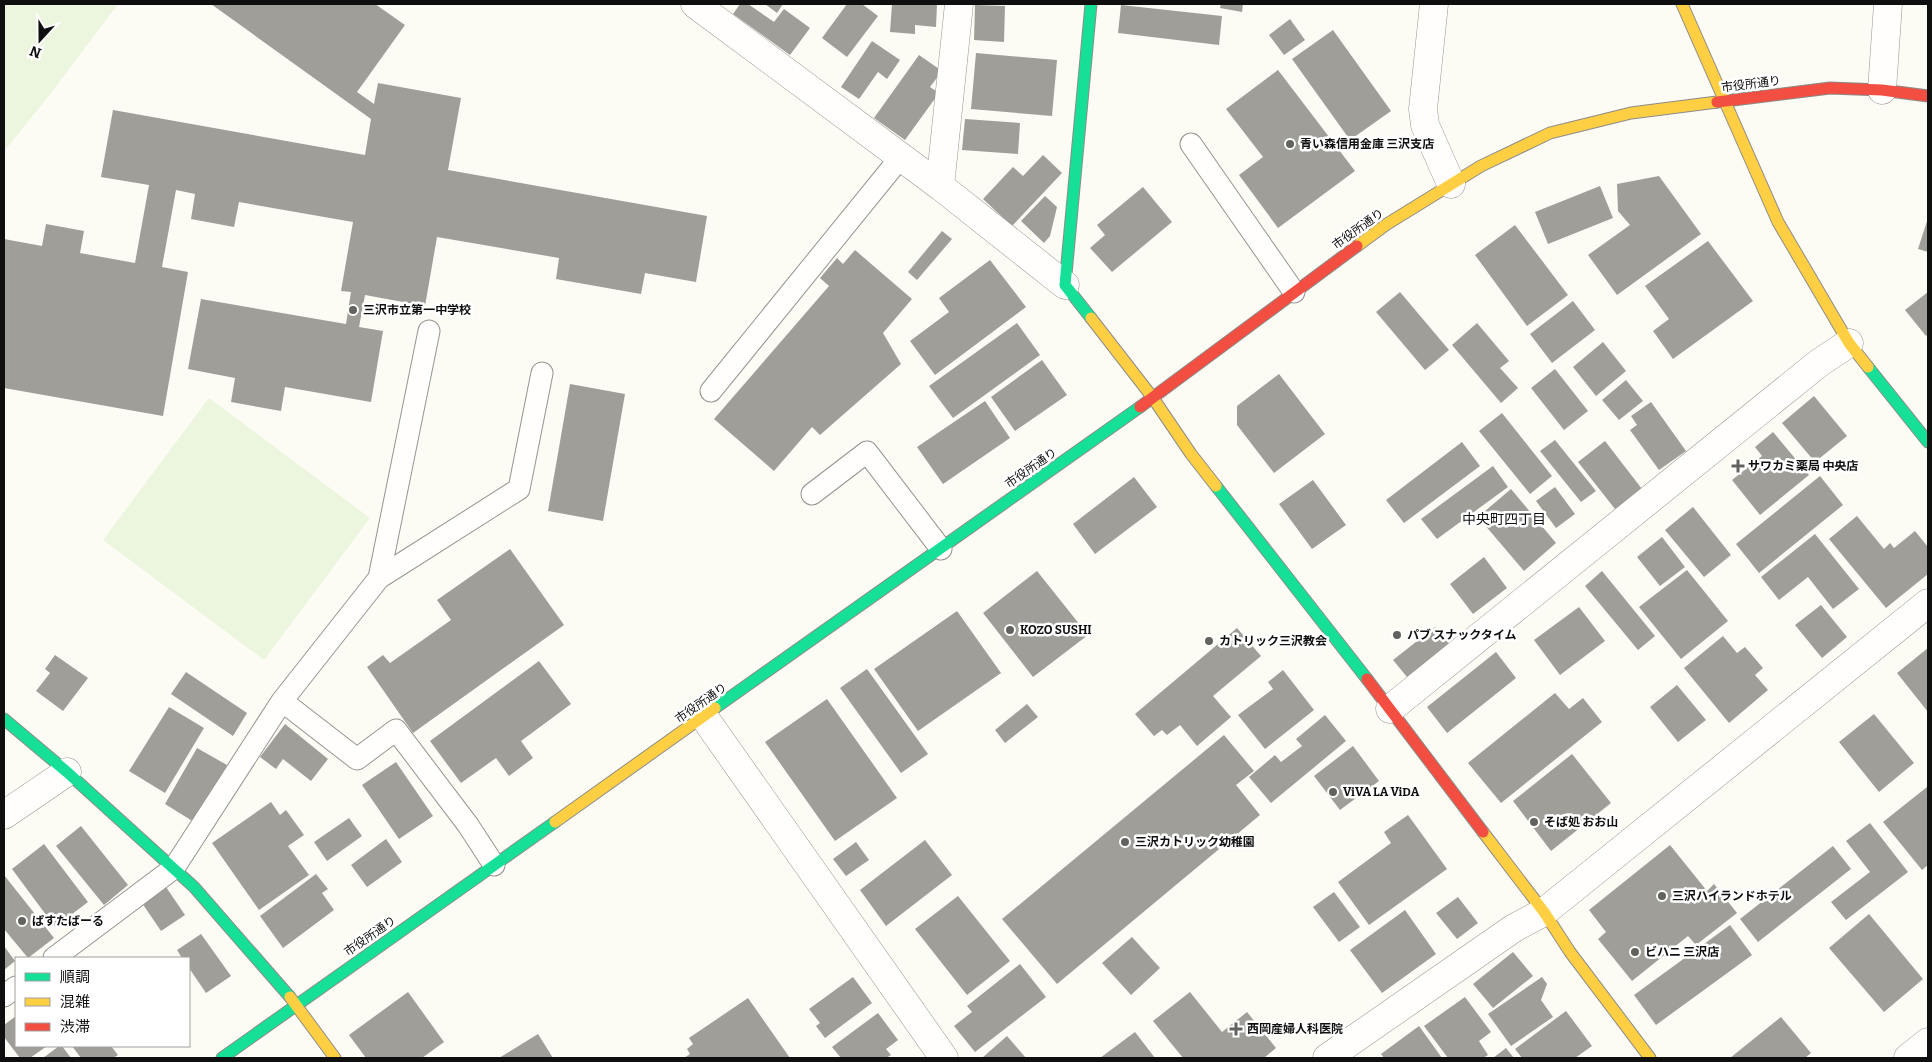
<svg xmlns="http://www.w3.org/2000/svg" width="1932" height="1062" viewBox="0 0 1932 1062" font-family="Bitter,'Noto Sans JP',serif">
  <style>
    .pitch { fill: #ecf6de }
    .building { fill: #a09e99 }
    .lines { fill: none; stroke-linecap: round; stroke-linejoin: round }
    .lane-casing { stroke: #969592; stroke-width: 23 }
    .street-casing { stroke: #969592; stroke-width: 29 }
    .fast-casing { stroke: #8c8c89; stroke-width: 13 }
    .slow-casing { stroke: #8c8c89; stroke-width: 13 }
    .jam-casing { stroke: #8c8c89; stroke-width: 13 }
    .lane { stroke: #fffefd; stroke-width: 21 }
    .street { stroke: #fffefd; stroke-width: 28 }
    .fast { stroke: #16e098; stroke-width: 11 }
    .slow { stroke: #ffcf43; stroke-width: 11 }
    .jam { stroke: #f24e42; stroke-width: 11 }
    .poi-dot { fill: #62625f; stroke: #fff; stroke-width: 2 }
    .labels { text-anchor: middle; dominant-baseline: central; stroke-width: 5; stroke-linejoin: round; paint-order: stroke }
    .street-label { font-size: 12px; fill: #0f0f0f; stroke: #fff }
    .poi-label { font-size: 12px; font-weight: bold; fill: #0f0f0f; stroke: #fff; text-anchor: start }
    .neighbourhood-label { font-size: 14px; fill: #0f0f0f; stroke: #fff }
  </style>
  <rect width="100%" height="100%" fill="#fcfbf4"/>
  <path class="pitch" d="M4 4H118L48 97 4 151Z
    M209 398 370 518 264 660 103 540Z"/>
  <path class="building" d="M211 4H375L405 25 357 92 374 104 378 83 461 98 448 170 707 216 696 282 645 273 641 294 556 279 559 258 437 237 425 306 365 295 359 327 383 331 371 402 285 387 281 411 231 402 235 378 188 369 201 299 346 324 351 292 341 291 353 222 239 202 234 227 191 219 195 194 176 190 162 267 188 272 163 416 4 388V239L42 246 46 224 84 231 80 253 135 263 149 185 101 177 113 110 365 155 371 119Z
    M740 4H748L774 22 784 9 810 28 790 55 733 14Z
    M765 4H783L777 13Z
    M847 4H862L878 16 847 57 822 38Z
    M892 4H937L936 27 915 25V34L890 32Z
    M1221 4H1243L1242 12 1220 8Z
    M975 5 1005 6 1004 42 974 40Z
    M1121 5 1222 16 1219 45 1118 33Z
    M1290 19 1305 40 1284 55 1269 35Z
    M1333 30 1391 111 1350 140 1292 59Z
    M872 41 900 60 887 79 878 72 859 99 841 87Z
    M976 53 1057 60 1052 116 971 109Z
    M919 55 942 71 930 87 939 93 905 140 874 118Z
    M1278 70 1355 171 1278 228 1239 175 1263 157 1226 109Z
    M965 119 1020 123 1018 154 962 150Z
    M1043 155 1062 173 1012 226 983 199 1013 167 1023 176Z
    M1659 176 1701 234 1617 295 1588 255 1630 225 1618 211 1617 184Z
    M1600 186 1613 218 1548 244 1535 212Z
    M1143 187 1172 222 1112 272 1090 248 1105 235 1097 225Z
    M1045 196 1057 207 1050 236 1044 243 1021 221Z
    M1928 218V252L1918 249Z
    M1515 225 1568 295 1527 326 1475 255Z
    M942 231 952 239 917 280 908 272Z
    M1708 241 1753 301 1673 359 1653 331 1669 319 1645 286Z
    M855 250 912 299 883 333 901 364 820 435 812 427 774 471 714 419 829 286 820 278 837 258 843 264Z
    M990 260 1026 307 935 375 910 341 949 312 939 298Z
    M1400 292 1449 350 1425 370 1376 312Z
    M1928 292V334L1926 336 1905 310Z
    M1573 301 1595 330 1552 363 1530 334Z
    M1017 323 1040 355 953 418 929 386Z
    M1477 323 1509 361 1500 368 1518 388 1501 403 1452 345Z
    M1603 342 1626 371 1596 396 1573 367Z
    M1042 360 1067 395 1015 431 991 397Z
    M1555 369 1588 411 1564 430 1531 388Z
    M1279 374 1325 434 1274 473 1237 425V406Z
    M1626 380 1643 401 1619 420 1602 400Z
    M570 384 625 394 603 521 548 511Z
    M1814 396 1847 436 1815 462 1782 423Z
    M985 401 1010 438 943 484 917 447Z
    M1651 402 1686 451 1659 470 1630 430 1637 425 1631 416Z
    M1502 413 1552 476 1530 494 1479 431Z
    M1773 432 1809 475 1760 515 1732 480 1762 456 1755 447Z
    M1555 440 1596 491 1581 502 1540 451Z
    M1605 441 1642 489 1615 509 1578 462Z
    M1462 442 1480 466 1404 523 1386 500Z
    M1493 466 1508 487 1437 539 1421 519Z
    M1820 476 1843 505 1759 573 1736 544Z
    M1134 477 1157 507 1095 554 1073 524Z
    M1313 480 1346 525 1312 549 1279 504Z
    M1555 487 1575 514 1556 528 1536 501Z
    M1511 489 1556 543 1524 571 1478 517Z
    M1693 507 1731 555 1704 577 1665 530Z
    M1857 516 1884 549 1890 543 1894 548 1915 531 1928 547V574L1886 608 1829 539Z
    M1815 534 1859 589 1833 609 1808 577 1779 600 1761 577Z
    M1662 537 1685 567 1660 586 1637 557Z
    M510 549 564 625 413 733 367 667 383 655 390 663 451 620 437 600Z
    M1484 557 1507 588 1473 614 1450 584Z
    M1687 570 1728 621 1681 659 1639 607Z
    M1037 571 1088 635 1033 677 983 613Z
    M1602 571 1655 636 1638 650 1585 586Z
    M1821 605 1847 637 1822 658 1795 625Z
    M1579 607 1605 641 1560 675 1534 640Z
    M957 611 1001 673 918 731 874 669Z
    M1435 627 1449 644 1407 677 1393 660Z
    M1237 628 1261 656 1213 696 1231 717 1197 746 1180 725 1167 735 1162 730 1154 736 1135 714Z
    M1723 636 1737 653 1745 647 1763 668 1755 675 1768 690 1729 723 1684 668Z
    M1928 648V712L1897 673Z
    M1496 652 1516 678 1447 733 1427 707Z
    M55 655 88 678 63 711 36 691 50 673 45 669Z
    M539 661 571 704 521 741 533 758 509 776 496 758 461 783 430 741Z
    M867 669 928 754 901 773 840 688Z
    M1283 670 1314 710 1265 749 1238 715 1273 689 1268 682Z
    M186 672 247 713 233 736 171 694Z
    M1677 685 1706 720 1678 742 1650 707Z
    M1555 693 1569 709 1583 698 1602 722 1501 803 1468 763Z
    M827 699 897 798 835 841 765 742Z
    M1027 704 1038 717 1005 743 995 730Z
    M169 707 204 728 165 793 129 771Z
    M1874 714 1914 763 1879 792 1839 742Z
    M1325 715 1346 741 1271 803 1249 777 1275 755 1281 762 1302 746 1296 739Z
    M285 724 328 759 311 781 283 759 276 769 260 757Z
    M1224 735 1254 771 1236 785 1260 815 1057 984 1002 919Z
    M1353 746 1379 781 1340 810 1314 776Z
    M197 748 227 765 194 822 165 804Z
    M1572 754 1611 803 1551 851 1513 801Z
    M396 762 433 816 399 839 362 785Z
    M1927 787 1928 865 1922 870 1883 822Z
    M271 802 280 815 286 810 304 835 288 846 309 875 259 910 212 843Z
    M1408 815 1447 869 1369 925 1338 882 1391 843 1384 832Z
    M349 818 362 836 327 861 314 842Z
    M1870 823 1908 872 1846 920 1831 902 1870 872 1846 841Z
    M81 826 128 885 104 905 56 846Z
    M386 839 402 862 367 887 351 865Z
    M925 840 952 875 886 926 860 890Z
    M856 842 869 860 846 876 833 859Z
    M44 844 88 902 55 927 12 869Z
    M1670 845 1707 891 1714 884 1737 913 1696 945 1688 936 1632 981 1598 939 1606 932 1589 910Z
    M1833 846 1851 869 1758 942 1740 919Z
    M316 874 328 889 322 893 334 910 283 948 260 916Z
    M4 875 54 938 28 958 4 929Z
    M166 887 185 915 161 931 142 903Z
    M1334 892 1360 927 1339 942 1313 907Z
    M958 896 1010 961 967 995 915 929Z
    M1458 897 1478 923 1457 939 1436 913Z
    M1405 910 1436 954 1382 993 1350 950Z
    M1869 914 1923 979 1884 1012 1829 948Z
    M1730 925 1752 955 1656 1025 1634 995Z
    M201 934 231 976 206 993 189 968V958H182L177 950Z
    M1132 937 1160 968 1131 995 1102 963Z
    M4 946 15 961 4 970Z
    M1513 952 1533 976 1493 1008 1473 984Z
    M1020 964 1046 997 975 1052 954 1026 972 1012 967 1006Z
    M853 977 872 1003 825 1038 816 1026 820 1023 809 1009Z
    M1542 977 1547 984 1541 1000 1553 1017 1511 1046 1488 1014Z
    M408 992 444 1042 422 1058H366L349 1035Z
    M1190 992 1222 1032 1247 1012 1276 1048 1264 1058H1183L1153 1021Z
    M1465 997 1491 1032 1479 1041 1488 1055 1483 1058H1448L1424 1026Z
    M748 998 790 1058H684L690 1054 687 1049 693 1044 689 1038Z
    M1566 1011 1592 1046 1575 1058H1522L1515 1049Z
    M878 1013 898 1040 886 1049 891 1055 886 1058H841L832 1047Z
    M16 1016V1046H47L30 1058H20L4 1037V1025Z
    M1781 1017 1811 1053 1805 1058H1730Z
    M1419 1026 1442 1058H1384L1381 1054Z
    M1135 1032 1155 1058H1100Z
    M538 1034 553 1058H499Z
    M1007 1036 1026 1058H982Z
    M59 1046H62L71 1058H43Z
    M72 1046H111L118 1055 113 1058H81Z
    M1506 1048 1514 1058H1493Z"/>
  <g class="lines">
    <g class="lane-casing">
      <path id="lane" d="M1191 144 1294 292
        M711 391 900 158
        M812 494 867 452 941 549
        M379 578 519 489 542 373
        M282 701 357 759 396 730 468 825 494 865
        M54 958 174 868 282 701 379 578 429 331
        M4 996 16 987"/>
    </g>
    <g class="street-casing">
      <path id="street" d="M695 4 940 186 1065 285
        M1434 4 1423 109 1425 125 1451 184
        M1882 90 1888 4
        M940 186 959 4
        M1390 709 1819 363 1849 343
        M704 717 944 1058
        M4 815 67 772
        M1327 1058 1514 928 1544 912 1928 603
        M1908 1058 1928 1042"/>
    </g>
    <g class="fast-casing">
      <path id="fast" d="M1091 318 1065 285 1091 4
        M1868 367 1928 442
        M1216 486 1367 679
        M715 708 1140 407
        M4 719 67 772 194 887 290 997
        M222 1058 555 822"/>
    </g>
    <g class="slow-casing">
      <path id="slow" d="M1682 4 1778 222 1849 343 1868 367
        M1357 246 1387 224 1481 166 1550 133 1631 113 1717 102
        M1091 318 1153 398 1191 454 1216 486
        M555 822 715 708
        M1483 832 1544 912 1570 952 1650 1058
        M290 997 335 1058"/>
    </g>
    <g class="jam-casing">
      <path id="jam" d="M1717 102 1830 88 1882 90 1928 96
        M1140 407 1357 246
        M1367 679 1483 832"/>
    </g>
    <use href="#lane" class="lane"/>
    <use href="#street" class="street"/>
    <use href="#fast" class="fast"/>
    <use href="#slow" class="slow"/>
    <use href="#jam" class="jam"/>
  </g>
  <g class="poi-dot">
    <circle cx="1290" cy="144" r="5"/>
    <circle cx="353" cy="310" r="5"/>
    <path d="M1735.5 458.5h5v5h5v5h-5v5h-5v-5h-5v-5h5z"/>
    <circle cx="1010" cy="630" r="5"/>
    <circle cx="1397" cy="635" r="5"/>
    <circle cx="1209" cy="641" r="5"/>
    <circle cx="1333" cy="792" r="5"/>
    <circle cx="1534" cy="822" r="5"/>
    <circle cx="1125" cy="842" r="5"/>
    <circle cx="1662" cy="896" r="5"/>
    <circle cx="22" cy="921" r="5"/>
    <circle cx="1635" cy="952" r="5"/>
    <path d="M1233.5 1021.5h5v5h5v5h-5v5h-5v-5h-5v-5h5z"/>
  </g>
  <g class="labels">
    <g class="street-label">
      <text transform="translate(1751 84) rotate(-7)">市役所通り</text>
      <text transform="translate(1358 229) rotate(-36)">市役所通り</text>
      <text transform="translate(1031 468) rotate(-35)">市役所通り</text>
      <text transform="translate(701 703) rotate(-35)">市役所通り</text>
      <text transform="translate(370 936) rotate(-35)">市役所通り</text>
    </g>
    <g class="poi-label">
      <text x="1300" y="144">青い森信用金庫 三沢支店</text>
      <text x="363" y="310">三沢市立第一中学校</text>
      <text x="1748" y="466">サワカミ薬局 中央店</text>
      <text x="1020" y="630">KOZO SUSHI</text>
      <text x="1407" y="635">パブ スナックタイム</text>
      <text x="1219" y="641">カトリック三沢教会</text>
      <text x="1343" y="792">ViVA LA ViDA</text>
      <text x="1544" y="822">そば処 おお山</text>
      <text x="1135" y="842">三沢カトリック幼稚園</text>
      <text x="1672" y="896">三沢ハイランドホテル</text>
      <text x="32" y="921">ぱすたばーる</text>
      <text x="1645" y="952">ビハニ 三沢店</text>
      <text x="1247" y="1029">西岡産婦人科医院</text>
    </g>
    <g class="neighbourhood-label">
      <text x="1504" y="519">中央町四丁目</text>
    </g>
  </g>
  <rect width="1932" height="1062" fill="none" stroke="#0f0f0f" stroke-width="10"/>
  <rect x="15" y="957" width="175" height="90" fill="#ffffff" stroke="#9f9f9f"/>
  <rect x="25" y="973" width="25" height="8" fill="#16e098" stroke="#9f9f9f"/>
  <text x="60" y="982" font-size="15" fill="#0f0f0f">順調</text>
  <rect x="25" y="998" width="25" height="8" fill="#ffcf43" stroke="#9f9f9f"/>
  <text x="60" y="1007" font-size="15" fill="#0f0f0f">混雑</text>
  <rect x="25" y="1023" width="25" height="8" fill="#f24e42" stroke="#9f9f9f"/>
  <text x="60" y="1032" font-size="15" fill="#0f0f0f">渋滞</text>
  <g transform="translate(40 40) rotate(201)" stroke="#ffffff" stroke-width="4" paint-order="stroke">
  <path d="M0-4L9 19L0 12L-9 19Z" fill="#0f0f0f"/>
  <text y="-8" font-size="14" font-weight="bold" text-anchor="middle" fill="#0f0f0f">N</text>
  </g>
</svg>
